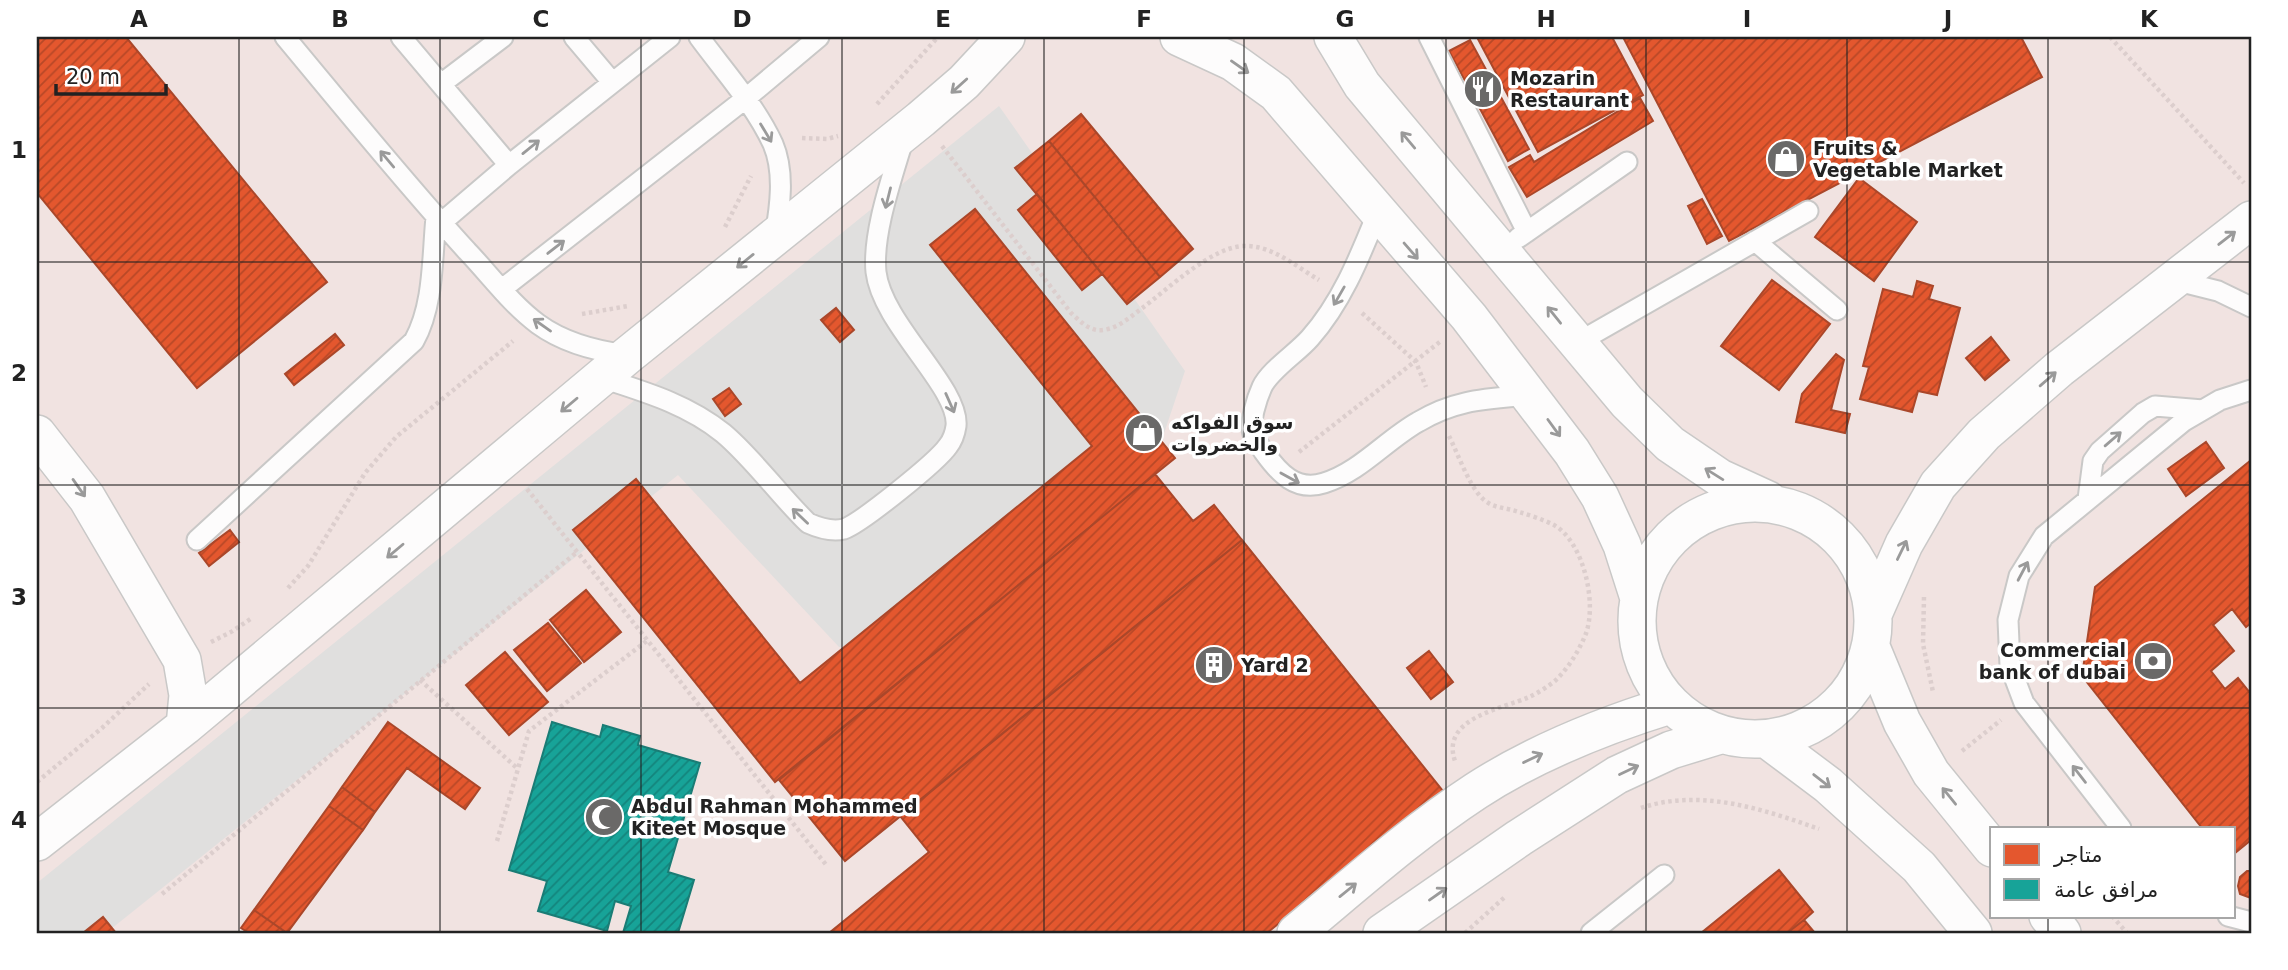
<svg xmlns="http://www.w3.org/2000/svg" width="2288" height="970" viewBox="0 0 2288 970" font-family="'DejaVu Sans','Noto Sans Arabic',sans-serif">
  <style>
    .commercial { fill: #f1e3e1; fill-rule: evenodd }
    .parking { fill: #e0dfde }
    .shops { fill: url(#shops-hatch); stroke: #aa472a; stroke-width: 2 }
    .public { fill: url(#public-hatch); stroke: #1a7c75; stroke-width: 2 }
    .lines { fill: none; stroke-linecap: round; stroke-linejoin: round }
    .lane-casing { stroke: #c9c8c7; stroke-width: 23 }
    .street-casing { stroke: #c9c8c7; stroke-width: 40 }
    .path { stroke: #dccecd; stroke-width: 4.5; stroke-dasharray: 3.5 3.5; stroke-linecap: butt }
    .lane { stroke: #fdfcfc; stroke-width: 19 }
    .street { stroke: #fdfcfc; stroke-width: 37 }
    .oneway { stroke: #9a9a9a }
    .grid { fill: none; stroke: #222; stroke-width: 2; stroke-opacity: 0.55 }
    .labels { text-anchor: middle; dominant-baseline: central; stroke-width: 7; stroke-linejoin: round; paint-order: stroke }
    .poi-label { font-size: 19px; font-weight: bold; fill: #222; stroke: #fff; text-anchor: start }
    .neatline { fill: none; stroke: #222; stroke-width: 2.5 }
    .grid-label { font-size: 23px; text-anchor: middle; font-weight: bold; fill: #222 }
  </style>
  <defs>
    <pattern id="shops-hatch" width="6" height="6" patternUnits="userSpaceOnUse" patternTransform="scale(1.75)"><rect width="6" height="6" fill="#e4572e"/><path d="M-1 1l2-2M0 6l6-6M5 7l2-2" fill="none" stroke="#b84827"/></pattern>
    <pattern id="public-hatch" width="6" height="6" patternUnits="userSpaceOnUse" patternTransform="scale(1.75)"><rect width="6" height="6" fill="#17a398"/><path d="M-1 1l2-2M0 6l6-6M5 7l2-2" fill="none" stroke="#14847c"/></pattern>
  </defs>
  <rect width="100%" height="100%" fill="#f0eeeb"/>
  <path class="commercial" d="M37 37H2251V933H37ZM1992 828H2234V916H1992Z"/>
  <path class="parking" d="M999 106 1185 371 1151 472 964 632 839 647 678 475 106 933H37V883Z"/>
  <path class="shops" d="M37 37H126L327 282 197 388 37 193Z
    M1481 37H1612L1643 95 1538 152 1478 39Z
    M1623 37H2021L2042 77 1729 241Z
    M1470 40 1529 149 1508 161 1449 51Z
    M1640 98 1653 121 1527 197 1509 167 1530 155 1534 162Z
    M1081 114 1193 249 1160 277 1049 141Z
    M1049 141 1160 277 1127 304 1015 168Z
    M1859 178 1917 222 1874 281 1815 237Z
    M1037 194 1102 274 1082 290 1018 210Z
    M1702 199 1722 236 1707 244 1688 206Z
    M975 209 1175 458 775 782 573 530 636 479 800 683 1092 446 930 245Z
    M1772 280 1830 324 1779 390 1721 346Z
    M1917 281 1933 286 1929 299 1960 308 1937 395 1918 391 1912 412 1860 399 1869 367 1863 366 1883 289 1913 297Z
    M836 308 854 330 840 342 821 320Z
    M335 334 344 345 294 385 285 374Z
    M1991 337 2009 360 1985 380 1966 358Z
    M1836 354 1844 360 1831 410 1850 414 1845 433 1796 422 1802 394Z
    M729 388 741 404 725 416 713 399Z
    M2206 442 2224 468 2186 496 2168 469Z
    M2251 460V623L2246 627 2232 609 2213 625 2234 651 2211 671 2225 689 2238 678 2251 694V840L2234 854V828H2202L2082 676 2095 587Z
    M1155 474 1193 521 1214 505 1242 540 845 861 779 780Z
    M230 530 239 542 209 566 199 553Z
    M1242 540 1443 791 1267 933H829L929 852 900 816Z
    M586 590 621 632 584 662 550 620Z
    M548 623 581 663 547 691 514 650Z
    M1429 651 1453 682 1431 699 1407 668Z
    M505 652 548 702 509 735 466 685Z
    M388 722 480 788 465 809 407 768 375 812 342 787Z
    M342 787 375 812 363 830 329 806Z
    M329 806 363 830 287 933 254 910Z
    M1779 870 1813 912 1804 920 1787 933H1701Z
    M2247 871H2251V898L2240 894 2238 886 2240 877Z
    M254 910 287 933H249L241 928Z
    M103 917 116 933H83Z
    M1804 920 1815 933H1787Z"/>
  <path class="public" d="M552 722 600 737 603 725 640 736 638 745 700 763 668 872 694 880 678 933H623L631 906 615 901 607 931 538 911 547 881 509 870Z"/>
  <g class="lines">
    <g class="lane-casing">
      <path id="lane" d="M285 37C345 109 404 182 467 251 490 275 511 304 538 324 564 343 595 351 627 355
        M401 37 509 165
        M574 37 612 82
        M699 37C724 71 755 105 773 144 785 172 780 207 775 236
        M1429 37 1527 232
        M441 84 503 37
        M1378 212C1360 256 1342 302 1310 338 1297 353 1270 370 1262 387 1257 398 1249 422 1253 434 1254 440 1261 447 1264 452 1279 473 1296 492 1324 483 1360 472 1386 440 1418 422 1456 399 1487 399 1530 395
        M441 223 509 165 670 37
        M1518 238 1627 162
        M1755 241 1837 310
        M2174 280 2218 291 2251 307
        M502 289 745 99 819 37
        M1577 343 1808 211
        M602 378C645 392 687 404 723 433 752 457 780 496 808 523 819 528 831 532 844 529 861 523 937 462 948 446 952 441 955 433 956 426 960 388 882 324 876 272 872 233 893 175 904 137
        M2088 499 2093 461 2100 451 2143 413 2155 406 2203 410
        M197 540 414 341C434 305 432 258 436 217
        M2121 828 2024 703 2010 666 2008 620 2019 576 2044 536 2184 421 2220 400 2251 390
        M2228 916 2251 922
        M1591 933 1664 875"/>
    </g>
    <g class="street-casing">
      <path id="street" d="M1179 37 1233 62 1276 93 1469 317 1572 452 1600 497 1622 545 1638 595
        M1333 37 1362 85 1627 402 1670 444 1720 478 1768 500
        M37 434 87 498 182 660 188 695 185 726
        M1637 621a118 118 0 1 1 236 0a118 118 0 1 1-236 0Z
        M1874 612 1904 544 1938 485 1984 434 2059 369 2251 220
        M1871 647 1902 722 1931 773 1992 848
        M1768 740 1828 785 1919 867 1973 933
        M37 842 185 726 628 355 921 119 964 82 1006 37
        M2048 916 2062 933
        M1296 933C1354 885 1412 833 1476 791 1536 752 1602 726 1670 705
        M1382 933 1519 838 1617 775 1671 750 1720 735"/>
    </g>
    <path class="path" d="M2110 37 2244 183
      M877 104 938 37
      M802 138 827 139 838 136
      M942 146 1071 313C1080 321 1090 332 1103 330 1118 328 1129 318 1141 309 1167 290 1213 245 1246 246 1273 246 1297 267 1319 280
      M725 227 751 176
      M1362 313 1416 362 1426 387
      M582 314 628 306
      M1449 436C1458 454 1468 483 1481 497 1492 509 1505 507 1519 512 1530 515 1544 520 1554 525 1584 542 1598 605 1585 636 1578 652 1569 667 1556 680 1549 686 1538 693 1529 697 1502 709 1440 718 1455 761
      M1299 452 1441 341
      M527 489 827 866
      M288 588 308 566 365 473 396 437 513 341
      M1924 597 1923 644 1933 692
      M211 642 231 632 252 618
      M420 680 518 769
      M1962 751 2001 720
      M37 782 102 728 149 684
      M1641 808C1700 788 1763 809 1819 829
      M497 841 529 731 648 640
      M162 894 577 552
      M2112 916 2127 933
      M1465 933 1506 896"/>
    <use href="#lane" class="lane"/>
    <use href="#street" class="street"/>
  </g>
  <defs><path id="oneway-shaft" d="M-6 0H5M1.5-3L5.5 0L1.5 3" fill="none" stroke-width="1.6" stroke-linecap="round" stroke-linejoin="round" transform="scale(1.75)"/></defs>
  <g class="oneway">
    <use href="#oneway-shaft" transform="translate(1240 67) rotate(35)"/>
    <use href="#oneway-shaft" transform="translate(959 86) rotate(138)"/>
    <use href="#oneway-shaft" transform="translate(766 133) rotate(59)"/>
    <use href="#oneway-shaft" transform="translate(1408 140) rotate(-130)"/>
    <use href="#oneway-shaft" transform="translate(531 147) rotate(-39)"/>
    <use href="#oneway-shaft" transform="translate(387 159) rotate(-130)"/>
    <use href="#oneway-shaft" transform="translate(888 198) rotate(104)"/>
    <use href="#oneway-shaft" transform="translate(2227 238) rotate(-38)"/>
    <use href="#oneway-shaft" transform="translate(556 247) rotate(-38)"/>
    <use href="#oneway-shaft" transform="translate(1411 251) rotate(49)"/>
    <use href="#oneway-shaft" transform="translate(745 261) rotate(141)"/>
    <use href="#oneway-shaft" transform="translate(1339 296) rotate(120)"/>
    <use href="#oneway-shaft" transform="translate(1554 315) rotate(-129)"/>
    <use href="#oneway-shaft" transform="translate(542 325) rotate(-145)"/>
    <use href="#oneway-shaft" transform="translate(2048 379) rotate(-41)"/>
    <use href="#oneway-shaft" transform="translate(950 403) rotate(66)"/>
    <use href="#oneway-shaft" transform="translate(569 405) rotate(140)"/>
    <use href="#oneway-shaft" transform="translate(1554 428) rotate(54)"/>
    <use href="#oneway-shaft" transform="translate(2113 439) rotate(-41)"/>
    <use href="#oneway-shaft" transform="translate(1714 474) rotate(-148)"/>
    <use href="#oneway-shaft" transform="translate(1290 478) rotate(29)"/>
    <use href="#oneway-shaft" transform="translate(79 488) rotate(55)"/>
    <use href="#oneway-shaft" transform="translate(800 516) rotate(-136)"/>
    <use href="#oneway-shaft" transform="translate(1902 550) rotate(-64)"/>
    <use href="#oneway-shaft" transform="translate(395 551) rotate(140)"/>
    <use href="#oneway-shaft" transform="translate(2023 571) rotate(-62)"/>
    <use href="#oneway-shaft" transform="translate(1533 758) rotate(-26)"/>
    <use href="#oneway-shaft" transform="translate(1629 770) rotate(-25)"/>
    <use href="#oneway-shaft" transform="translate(2079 774) rotate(-128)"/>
    <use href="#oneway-shaft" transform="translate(1822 781) rotate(38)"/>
    <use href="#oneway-shaft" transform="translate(1949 796) rotate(-129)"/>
    <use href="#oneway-shaft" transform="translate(1348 890) rotate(-39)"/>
    <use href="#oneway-shaft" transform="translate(1438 894) rotate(-35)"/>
  </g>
  <path class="grid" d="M239 37V933M440 37V933M641 37V933M842 37V933M1044 37V933M1244 37V933M1446 37V933M1646 37V933M1847 37V933M2048 37V828M37 262H2251M37 485H2251M37 708H2251M2048 916V933"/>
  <defs>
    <g id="restaurant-disc" transform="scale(2.0125)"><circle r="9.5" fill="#6a6968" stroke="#fff"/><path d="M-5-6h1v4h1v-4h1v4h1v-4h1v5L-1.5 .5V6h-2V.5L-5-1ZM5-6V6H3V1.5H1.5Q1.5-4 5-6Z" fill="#fff"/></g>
    <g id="shop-disc" transform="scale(2.0125)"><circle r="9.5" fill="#6a6968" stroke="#fff"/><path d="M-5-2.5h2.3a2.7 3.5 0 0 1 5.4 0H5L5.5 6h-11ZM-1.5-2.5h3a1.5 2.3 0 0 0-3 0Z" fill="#fff"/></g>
    <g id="bank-disc" transform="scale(2.0125)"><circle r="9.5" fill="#6a6968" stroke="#fff"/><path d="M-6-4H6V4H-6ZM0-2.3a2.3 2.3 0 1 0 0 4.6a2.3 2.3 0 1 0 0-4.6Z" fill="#fff"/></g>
    <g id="building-disc" transform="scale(2.0125)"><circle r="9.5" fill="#6a6968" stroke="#fff"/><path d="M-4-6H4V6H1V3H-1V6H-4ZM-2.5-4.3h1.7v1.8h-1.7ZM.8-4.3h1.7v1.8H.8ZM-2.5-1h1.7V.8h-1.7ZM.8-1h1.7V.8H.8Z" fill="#fff"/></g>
    <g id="mosque-disc" transform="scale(2.0125)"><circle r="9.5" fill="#6a6968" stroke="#fff"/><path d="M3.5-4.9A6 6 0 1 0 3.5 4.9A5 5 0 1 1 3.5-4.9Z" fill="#fff"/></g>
  </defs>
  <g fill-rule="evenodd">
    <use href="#restaurant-disc" x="1483" y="89"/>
    <use href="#shop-disc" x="1786" y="159"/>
    <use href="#shop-disc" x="1144" y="433"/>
    <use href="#bank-disc" x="2153" y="661"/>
    <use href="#building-disc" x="1214" y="665"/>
    <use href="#mosque-disc" x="604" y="817"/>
  </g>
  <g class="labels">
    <g class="poi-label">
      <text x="1510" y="78">Mozarin<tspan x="1510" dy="22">Restaurant</tspan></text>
      <text x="1813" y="148">Fruits &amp;<tspan x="1813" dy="22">Vegetable Market</tspan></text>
      <text x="1171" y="422">سوق الفواكه<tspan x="1171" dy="22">والخضروات</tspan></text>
      <text x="2126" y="650" text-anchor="end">Commercial<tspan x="2126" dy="22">bank of dubai</tspan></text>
      <text x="1241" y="665">Yard 2</text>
      <text x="631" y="806">Abdul Rahman Mohammed<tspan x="631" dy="22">Kiteet Mosque</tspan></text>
    </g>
  </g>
  <rect width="2288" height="970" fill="none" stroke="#ffffff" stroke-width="77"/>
  <rect x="1990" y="827" width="245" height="91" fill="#ffffff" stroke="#a7a7a7" stroke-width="2"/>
  <rect x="2004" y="844" width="35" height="21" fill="#e4572e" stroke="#a7a7a7" stroke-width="2"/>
  <text x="2054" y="862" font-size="21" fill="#222222">متاجر</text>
  <rect x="2004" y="879" width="35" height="21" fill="#17a398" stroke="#a7a7a7" stroke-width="2"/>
  <text x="2054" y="897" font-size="21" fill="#222222">مرافق عامة</text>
  <path d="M56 84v10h110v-10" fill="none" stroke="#222222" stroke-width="3.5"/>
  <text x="66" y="84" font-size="21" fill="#222222" stroke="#ffffff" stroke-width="5" paint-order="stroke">20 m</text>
  <rect x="38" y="38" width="2212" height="894" class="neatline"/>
  <g class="grid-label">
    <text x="139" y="27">A</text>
    <text x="340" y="27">B</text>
    <text x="541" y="27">C</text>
    <text x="742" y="27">D</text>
    <text x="943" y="27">E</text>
    <text x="1144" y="27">F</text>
    <text x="1345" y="27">G</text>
    <text x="1546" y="27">H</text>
    <text x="1747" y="27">I</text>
    <text x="1948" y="27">J</text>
    <text x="2149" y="27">K</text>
    <text x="19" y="158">1</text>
    <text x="19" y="381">2</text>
    <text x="19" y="605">3</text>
    <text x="19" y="828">4</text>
  </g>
</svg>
